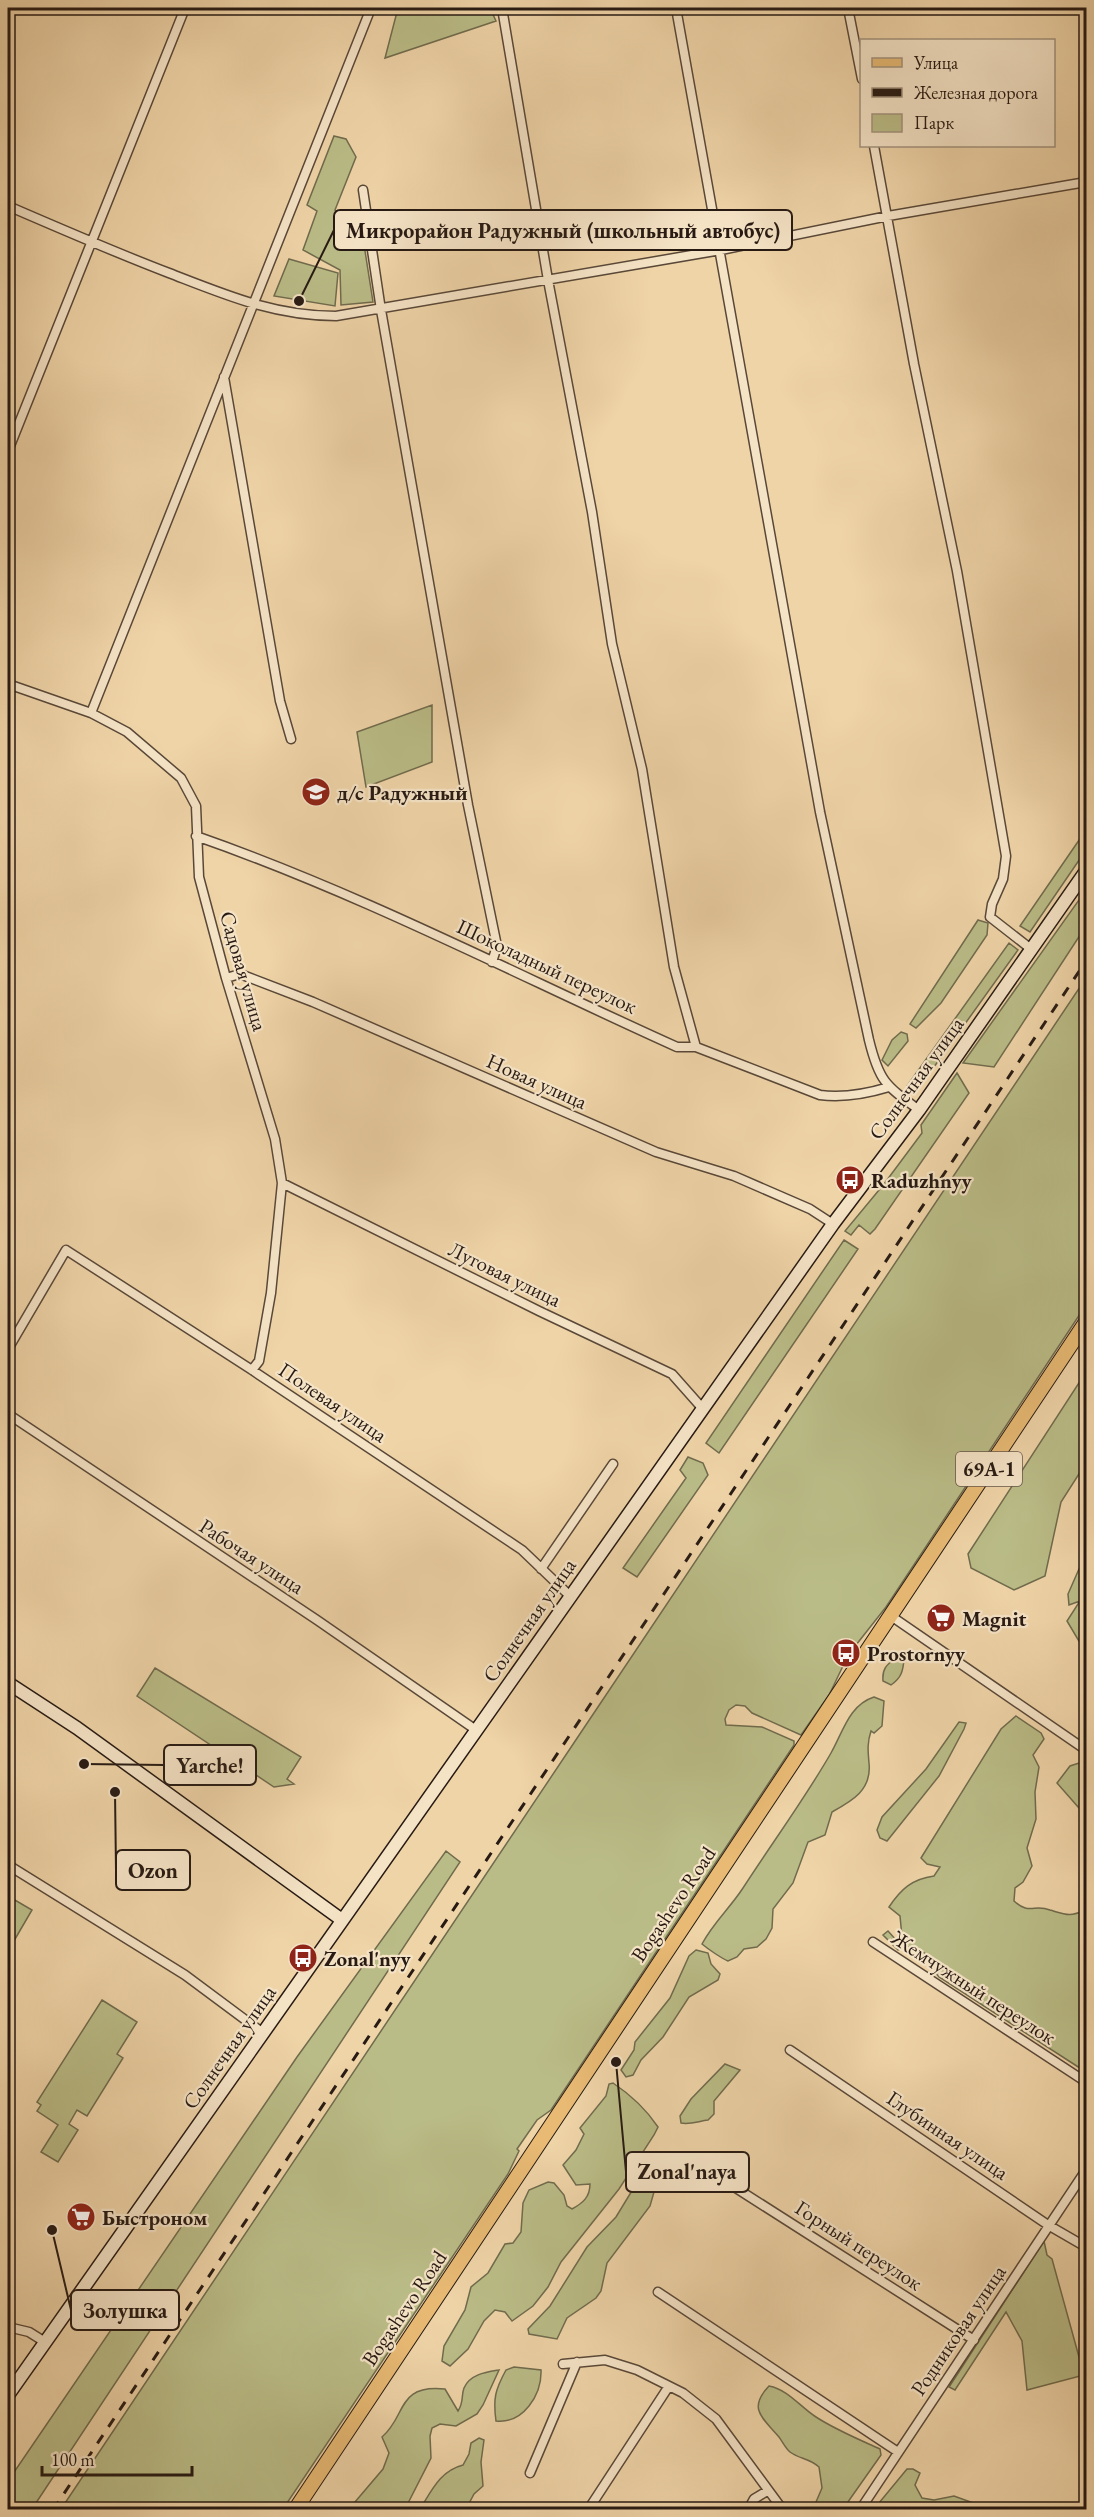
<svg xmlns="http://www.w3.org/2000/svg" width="1094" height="2517" viewBox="0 0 1094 2517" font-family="'EB Garamond',serif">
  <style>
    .green { fill: #babc87; stroke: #706b4d; stroke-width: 1.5 }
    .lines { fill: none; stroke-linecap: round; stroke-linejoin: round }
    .street-casing { stroke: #594838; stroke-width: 11 }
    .secondary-casing { stroke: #271a13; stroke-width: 15 }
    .primary-casing { stroke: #271a13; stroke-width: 16 }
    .street { stroke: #f5e3c6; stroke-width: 8 }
    .secondary { stroke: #f5e3c6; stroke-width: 12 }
    .primary { stroke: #e8ba74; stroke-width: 14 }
    .rail { stroke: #271a13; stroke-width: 3; stroke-dasharray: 10 10; stroke-linecap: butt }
    .labels { text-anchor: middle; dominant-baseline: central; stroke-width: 4.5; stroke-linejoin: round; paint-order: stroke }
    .shield { fill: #f5e3c6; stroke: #655649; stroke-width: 1.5 }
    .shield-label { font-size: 20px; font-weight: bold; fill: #271a13 }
    .poi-label { font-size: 21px; font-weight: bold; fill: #271a13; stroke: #f5e3c6; text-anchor: start }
    .street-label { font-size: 21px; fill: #271a13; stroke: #f5e3c6 }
    .leader { fill: none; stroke: #271a13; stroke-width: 2 }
    .callout-dot { fill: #271a13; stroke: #f5e3c6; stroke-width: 2 }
    .callout { fill: #f5e3c6; stroke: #271a13; stroke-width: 2 }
    .callout-label { font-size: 22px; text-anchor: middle; font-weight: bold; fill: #271a13 }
  </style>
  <rect width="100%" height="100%" fill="#efd4a8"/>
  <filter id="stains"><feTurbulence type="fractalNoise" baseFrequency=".00333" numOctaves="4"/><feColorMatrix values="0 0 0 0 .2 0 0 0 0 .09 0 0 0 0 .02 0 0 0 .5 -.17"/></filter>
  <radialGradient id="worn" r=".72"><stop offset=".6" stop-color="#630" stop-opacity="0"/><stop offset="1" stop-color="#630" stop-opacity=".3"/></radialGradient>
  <path class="green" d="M398 8H490L496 21 385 58Z
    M334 136 346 139 356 157 335 210 360 219 373 302 341 305 340 270 303 250 317 211 307 205Z
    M289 259 338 273 335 306 274 296Z
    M432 705V762L366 787 357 732Z
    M1086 830V850L1030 932 1020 926Z
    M1086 890V926L994 1067 963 1063Z
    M978 920 988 923 987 935 941 1003 916 1028 910 1024Z
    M1009 943 1018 950 916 1092 907 1086Z
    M1086 978V1305L886 1607 841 1664 843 1666 829 1695 801 1735 752 1713 745 1706 736 1705 729 1710 725 1719 726 1725 762 1727 794 1741V1745L551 2110 537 2120 517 2149 519 2151 508 2174 283 2509H61C401 1998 746 1489 1086 978Z
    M901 1032 907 1034 908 1041 888 1066 882 1060 892 1040Z
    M957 1073 969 1093 875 1229 870 1234 859 1225 851 1235 845 1231 884 1184 922 1133 921 1125Z
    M844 1240 858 1249 719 1453 706 1443Z
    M1086 1372V1463L1061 1502 1045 1576 1014 1590 971 1568 968 1554Z
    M688 1457 703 1463 708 1475 637 1577 623 1568 686 1478 680 1470Z
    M1086 1553V1653L1067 1621 1080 1601 1069 1605 1068 1594Z
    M896 1658 904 1659C903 1672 901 1678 891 1685L883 1681C882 1669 886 1665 896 1658Z
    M155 1668 301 1757 287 1779 294 1784 274 1787 137 1696Z
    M874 1697 884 1701 882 1726 874 1733 871 1731C867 1743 868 1751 869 1763 872 1790 852 1801 832 1812L825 1835 808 1842 793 1883 773 1909 772 1928 766 1939 757 1947 744 1949 737 1957 728 1961C721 1958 708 1949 702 1944 713 1923 730 1908 743 1888 772 1843 804 1800 831 1753 843 1732 849 1705 874 1697Z
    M1016 1716 1041 1733 1044 1739 1033 1755 1039 1767 1035 1792 1036 1819 1027 1848 1032 1866 1023 1882 1015 1888 1014 1901C1029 1915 1034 1904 1050 1910 1067 1915 1069 1917 1086 1910V2072L939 1977 935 1972 937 1964 933 1958 912 1946 898 1950 883 1935 888 1931 897 1941 902 1937 900 1916 889 1907C901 1889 912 1879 934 1876L940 1867 927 1864 921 1858 1001 1729Z
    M959 1722 966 1723 964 1729 939 1776 887 1841 880 1838 877 1830 882 1817 926 1769Z
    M1079 1763 1086 1766V1816L1057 1783 1070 1766Z
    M446 1851 460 1862 32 2509H8V2481L297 2057Z
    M8 1896 32 1910 11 1946 8 1943Z
    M696 1950 708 1953 711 1964 720 1974 718 1980 689 1997 663 2037 641 2060 633 2075 626 2077 621 2070 634 2050 635 2042 670 1998 689 1956Z
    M102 2000 137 2022 117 2054 123 2058 87 2116 77 2110 69 2124 78 2130 58 2162 41 2152 58 2125 37 2111 41 2105 37 2102Z
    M725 2064 740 2070 714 2101V2114L708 2120C699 2121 690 2125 681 2123L680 2116 691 2099Z
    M613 2083C631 2095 646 2109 658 2127L654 2135 619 2189 561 2262 548 2287 533 2306 512 2321 505 2312 495 2310 484 2321 468 2349 450 2366 442 2361 444 2346 465 2310 471 2287 488 2273 505 2244 513 2243 521 2232 523 2203 529 2190 548 2182 554 2183 564 2195 567 2206 572 2209C583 2203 590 2197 590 2184L576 2185 563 2165 576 2150 584 2134 580 2128 606 2096 609 2084Z
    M656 2185 650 2206 607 2263 601 2291 596 2298 567 2318 557 2339 529 2334 528 2329 550 2306 587 2247 616 2217 633 2189Z
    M1044 2241 1047 2255 1052 2259 1084 2375 1027 2390 1022 2341 1006 2312 955 2390 949 2387Z
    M514 2367 541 2370C542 2395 523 2424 496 2421 493 2399 495 2390 506 2370Z
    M499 2370 483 2405 477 2414 456 2426 440 2424 432 2428 430 2436 431 2458 405 2509H349L383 2469 389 2453 382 2437C407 2416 396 2384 445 2389L458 2411C464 2402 461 2396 464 2388 470 2374 487 2372 499 2370Z
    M769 2386C789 2390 800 2407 816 2417 836 2430 858 2439 880 2449L881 2455 843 2509H813L822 2488 819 2467C809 2458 799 2459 790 2452 786 2449 782 2441 779 2437 763 2418 747 2409 769 2386Z
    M479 2438 484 2440 481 2462 483 2486 474 2494 466 2509H420C432 2490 440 2471 463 2465L469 2454 471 2443Z
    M907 2469H913L920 2473 915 2485 922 2498 934 2500 954 2496 990 2509H874Z"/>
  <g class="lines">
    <g class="street-casing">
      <path id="street" d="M502 8 548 280 592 512 612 644 642 769 674 967 696 1047
        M676 8 820 812 869 1040C879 1081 885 1085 919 1110
        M848 8 862 79
        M1085 8 1086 15
        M874 146 914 364 957 571 1006 856 1003 879 992 904 990 917 1031 949
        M363 190 381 310 468 805 497 946 492 962
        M8 206C61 229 114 252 169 273 226 295 274 316 336 316L721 250 888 216 1086 182
        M224 377 280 701 291 739
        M8 451 185 8
        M8 684 91 713 127 732 181 778 196 806 199 877 226 978 275 1139 282 1183 271 1293 259 1361 252 1370
        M91 713 371 8
        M196 836C362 894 517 975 677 1047H696L820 1095C843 1098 866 1094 889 1087
        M226 978 240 974 313 1002 656 1152 734 1176 810 1209 833 1224
        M282 1183 539 1311 672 1374 703 1409
        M8 1349 66 1250 252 1370 522 1550 570 1596
        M8 1414 317 1620 476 1730
        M541 1569 613 1464
        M891 1616 1086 1750
        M8 1865 185 1975 263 2033
        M873 1942 1086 2082
        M790 2050 1048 2225 1086 2247
        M725 2181 974 2340
        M658 2292 898 2452
        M8 2327 29 2332 45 2342
        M563 2364 605 2360 637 2370 683 2393 716 2419 783 2510
        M530 2473 577 2362
        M588 2510 669 2386
        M748 2510 754 2499 767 2491
        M860 2510 1086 2170"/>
    </g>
    <g class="secondary-casing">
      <path id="secondary" d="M8 1683 77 1728 342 1920
        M8 2395 833 1224 919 1110 1086 871"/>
    </g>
    <g class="primary-casing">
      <path id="primary" d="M295 2510 1086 1322"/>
    </g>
    <use href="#street" class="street"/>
    <use href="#secondary" class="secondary"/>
    <use href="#primary" class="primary"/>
    <path class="rail" d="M53 2510 1086 961"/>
  </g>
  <defs>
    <g id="school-disc" transform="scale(1.5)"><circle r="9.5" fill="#8f2418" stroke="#f5e3c6"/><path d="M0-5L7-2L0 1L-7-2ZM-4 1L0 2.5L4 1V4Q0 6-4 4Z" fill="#fff"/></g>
    <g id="bus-disc" transform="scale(1.5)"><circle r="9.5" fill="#8f2418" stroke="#f5e3c6"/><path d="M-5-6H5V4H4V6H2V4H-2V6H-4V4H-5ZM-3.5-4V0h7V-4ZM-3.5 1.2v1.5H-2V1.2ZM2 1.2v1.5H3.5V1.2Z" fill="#fff"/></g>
    <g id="supermarket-disc" transform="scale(1.5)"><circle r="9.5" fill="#8f2418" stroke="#f5e3c6"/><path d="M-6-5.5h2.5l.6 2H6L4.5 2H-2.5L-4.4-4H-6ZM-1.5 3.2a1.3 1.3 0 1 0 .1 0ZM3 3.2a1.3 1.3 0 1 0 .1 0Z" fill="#fff"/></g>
  </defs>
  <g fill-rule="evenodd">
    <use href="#school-disc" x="316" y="792"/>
    <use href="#bus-disc" x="850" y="1180"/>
    <use href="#supermarket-disc" x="941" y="1618"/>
    <use href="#bus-disc" x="846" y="1653"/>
    <use href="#bus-disc" x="303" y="1958"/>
    <use href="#supermarket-disc" x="81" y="2217"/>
  </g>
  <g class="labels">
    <rect class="shield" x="956" y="1452" width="66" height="34" rx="4.5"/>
    <g class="shield-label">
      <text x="989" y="1469">69А-1</text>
    </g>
    <g class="poi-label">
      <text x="337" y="792">д/с Радужный</text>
      <text x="871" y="1180">Raduzhnyy</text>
      <text x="962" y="1618">Magnit</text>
      <text x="867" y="1653">Prostornyy</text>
      <text x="324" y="1958">Zonal'nyy</text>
      <text x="102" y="2217">Быстроном</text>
    </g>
    <g class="street-label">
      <text transform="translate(547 966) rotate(25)">Шоколадный переулок</text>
      <text transform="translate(244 971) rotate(74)">Садовая улица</text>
      <text transform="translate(916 1078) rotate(-54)">Солнечная улица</text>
      <text transform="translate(537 1081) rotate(24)">Новая улица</text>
      <text transform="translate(505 1274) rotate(26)">Луговая улица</text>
      <text transform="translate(333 1402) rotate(34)">Полевая улица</text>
      <text transform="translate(252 1556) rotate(33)">Рабочая улица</text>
      <text transform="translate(529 1620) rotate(-55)">Солнечная улица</text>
      <text transform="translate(673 1904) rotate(-56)">Bogashevo Road</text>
      <text transform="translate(974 1987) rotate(33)">Жемчужный переулок</text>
      <text transform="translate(229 2047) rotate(-55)">Солнечная улица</text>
      <text transform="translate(948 2135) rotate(34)">Глубинная улица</text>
      <text transform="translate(859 2245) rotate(33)">Горный переулок</text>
      <text transform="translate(404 2308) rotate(-56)">Bogashevo Road</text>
      <text transform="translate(958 2330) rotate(-56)">Родниковая улица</text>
    </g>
  </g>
  <path class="leader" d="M299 301L334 230M84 1764L164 1765M115 1792L116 1870M616 2062L626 2172M52 2230L71 2310"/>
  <g class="callout-dot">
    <circle cx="299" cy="301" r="6"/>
    <circle cx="84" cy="1764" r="6"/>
    <circle cx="115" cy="1792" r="6"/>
    <circle cx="616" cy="2062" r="6"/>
    <circle cx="52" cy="2230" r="6"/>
  </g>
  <g class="callout">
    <rect x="334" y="210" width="458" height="40" rx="6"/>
    <rect x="164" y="1745" width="92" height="40" rx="6"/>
    <rect x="116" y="1850" width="74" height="40" rx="6"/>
    <rect x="626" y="2152" width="123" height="40" rx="6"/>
    <rect x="71" y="2290" width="108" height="40" rx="6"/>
  </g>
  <g class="callout-label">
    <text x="563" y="238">Микрорайон Радужный (школьный автобус)</text>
    <text x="210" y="1773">Yarche!</text>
    <text x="153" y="1878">Ozon</text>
    <text x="687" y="2179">Zonal'naya</text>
    <text x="125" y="2318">Золушка</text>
  </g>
  <rect width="1094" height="2517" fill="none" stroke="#efd4a8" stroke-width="30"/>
  <rect x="9" y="9" width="1076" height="2499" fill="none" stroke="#271a13" stroke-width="3"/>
  <rect x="15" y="15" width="1064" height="2487" fill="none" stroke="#271a13" stroke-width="1.5"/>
  <rect x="860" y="39" width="195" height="108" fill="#f5e3c6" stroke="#a3937e" stroke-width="1.5"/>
  <rect x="872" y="58" width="30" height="9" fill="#e8ba74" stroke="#a3937e" stroke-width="1.5"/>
  <text x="914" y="69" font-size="18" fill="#271a13">Улица</text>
  <rect x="872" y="88" width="30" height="9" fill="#271a13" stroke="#a3937e" stroke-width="1.5"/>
  <text x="914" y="99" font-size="18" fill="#271a13">Железная дорога</text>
  <rect x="872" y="114" width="30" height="18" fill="#babc87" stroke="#a3937e" stroke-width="1.5"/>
  <text x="914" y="129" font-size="18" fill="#271a13">Парк</text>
  <path d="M42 2466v9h150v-9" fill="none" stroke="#271a13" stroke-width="3"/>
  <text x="51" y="2466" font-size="18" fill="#271a13" stroke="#f5e3c6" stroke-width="4.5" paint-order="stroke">100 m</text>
  <rect width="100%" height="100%" filter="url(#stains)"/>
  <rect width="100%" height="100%" fill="url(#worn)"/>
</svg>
